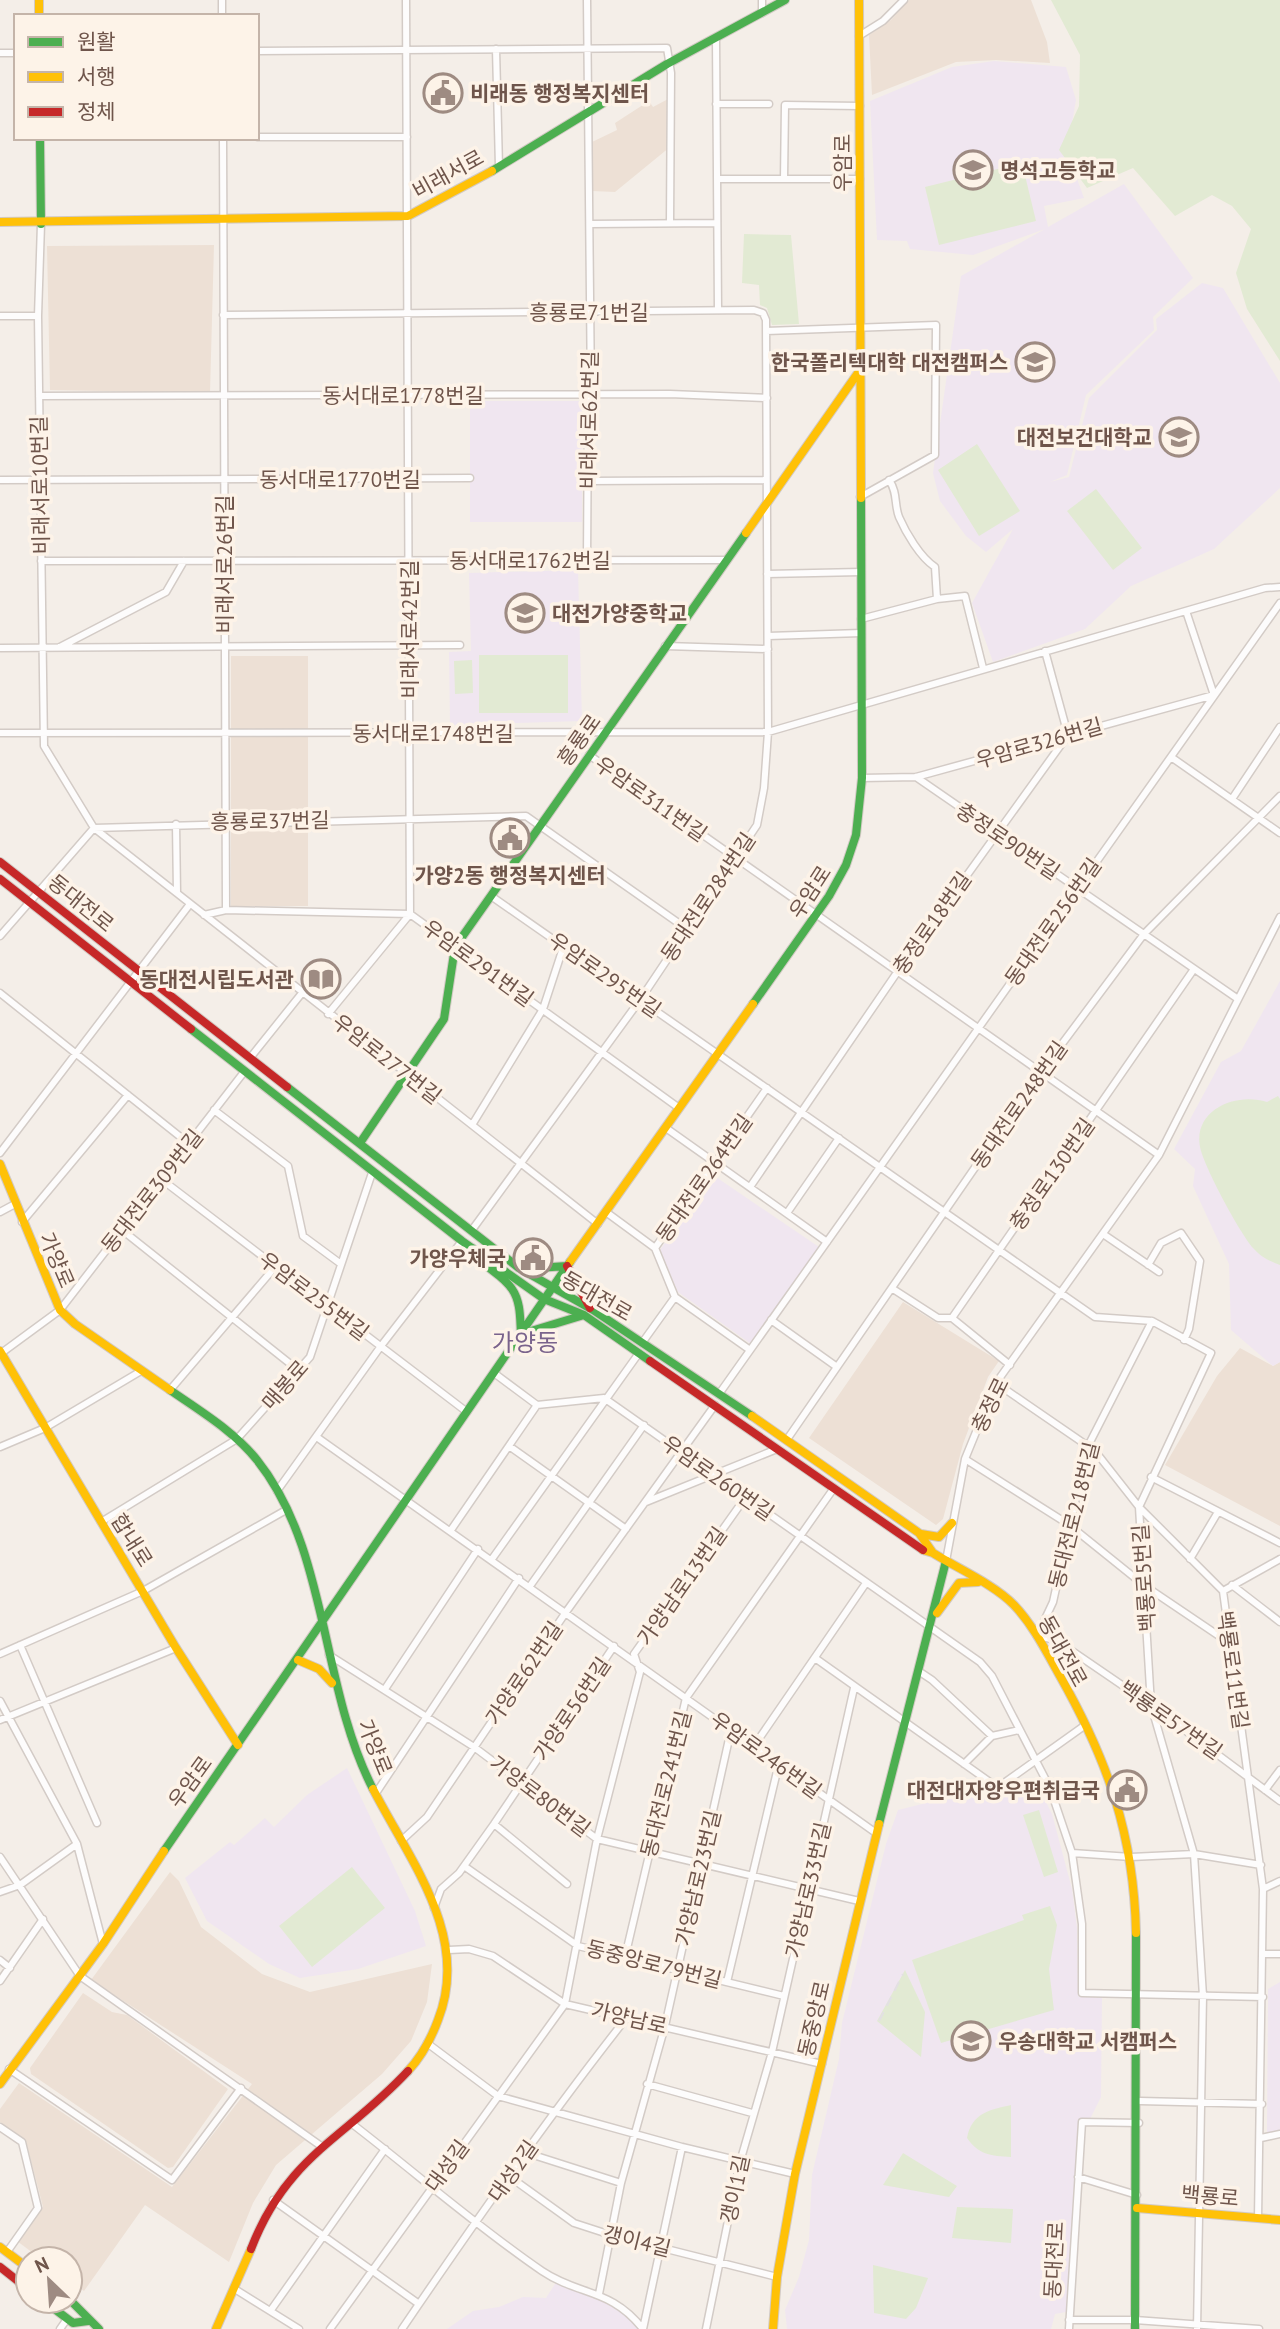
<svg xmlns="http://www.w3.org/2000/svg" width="1280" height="2329" viewBox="0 0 1280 2329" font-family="'PT Sans','Noto Sans KR',sans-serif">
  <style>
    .residential { fill: #ede0d5 }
    .education { fill: #f0e6f0 }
    .green { fill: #e2ead3 }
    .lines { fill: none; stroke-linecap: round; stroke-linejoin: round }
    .street-casing { stroke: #d3cbc6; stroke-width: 9 }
    .fast-casing { stroke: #d2cac4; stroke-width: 10 }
    .slow-casing { stroke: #d2cac4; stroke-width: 10 }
    .jam-casing { stroke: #d2cac4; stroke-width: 10 }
    .street { stroke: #fdfcfc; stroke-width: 6 }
    .fast { stroke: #4caf50; stroke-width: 8 }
    .slow { stroke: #ffc107; stroke-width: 8 }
    .jam { stroke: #c62828; stroke-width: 8 }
    .rail { stroke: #e3e0e3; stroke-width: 2; stroke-dasharray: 10 7; stroke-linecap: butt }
    .labels { text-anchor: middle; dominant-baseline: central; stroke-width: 7; stroke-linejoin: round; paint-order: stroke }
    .poi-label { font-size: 21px; font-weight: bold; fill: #6f554b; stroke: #fdf3e8; text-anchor: end }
    .street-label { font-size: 21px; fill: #6f554b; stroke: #fdf3e8 }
    .quarter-label { font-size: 24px; fill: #7a638c; stroke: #fdf3e8 }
  </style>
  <rect width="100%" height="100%" fill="#f4eee8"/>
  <path class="residential" d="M909 0H1031L1047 42 1050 63 996 60 956 62 872 95 869 35 891 20Z
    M670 98V147L615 192 592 191V142L617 130 615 123 649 101 653 107Z
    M214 245 210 393 50 390 47 246Z
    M231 656H308V906H231Z
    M903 1302 999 1361 988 1377 963 1444 943 1519 936 1525 809 1438Z
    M1240 1348 1273 1366 1280 1362V1526L1165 1465 1217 1376Z
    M170 1872 179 1881 201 1927 262 1974 310 1992 432 1964 427 2002 411 2041 382 2074 276 2165 253 2203 229 2262 145 2205 84 2291 70 2281V2259H41L17 2241 43 2207 26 2141 0 2122V2109L19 2083 172 2187 252 2084 91 1980Z
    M83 1993 112 2012 127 2015 228 2089 173 2167 168 2168 31 2074 30 2068Z"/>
  <path class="education" d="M994 61 1066 67 1076 100 1070 134 1064 143 1084 198 1044 206 1048 227 1124 184 1193 278 1153 317 1154 330 1086 395 1067 475 1050 482 1069 477 1089 398 1157 330 1156 319 1202 283 1223 288 1280 383V488L1214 549 1131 586 1085 629 993 662 972 603 1013 529 986 552 966 536 940 501 933 473 961 276 1045 229 973 255 910 249 907 241 877 240 870 101 952 67Z
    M470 401H582V522H470Z
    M578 570 582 721 450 725 449 652 471 651 469 573Z
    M1280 981V1362L1273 1366 1231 1330 1229 1264 1193 1186 1195 1169 1174 1149 1221 1062 1241 1051Z
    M713 1175 819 1247 751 1344 678 1292 660 1250Z
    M347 1768 415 1911 426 1946 358 1969 300 1978 269 1964 207 1921 185 1878 230 1842 234 1845 265 1818 274 1827 307 1795Z
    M1039 1788 1052 1814 1072 1889 1077 1928 1078 1996 1102 1998 1101 2097 1088 2123 1078 2125 1066 2312 1055 2314 1051 2329H787L785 2310 799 2277 809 2240 812 2175 839 2059 842 2023 886 1844 898 1810 930 1802Z
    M1280 1982V2131L1267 2133 1268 1989Z
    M557 2281 624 2310 639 2329H447L473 2311 499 2307 523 2297 546 2298Z"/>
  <path class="green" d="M1051 0H1280V361L1247 309 1236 273 1251 229 1232 206 1212 195 1175 216 1133 168 1087 188 1059 150 1079 106 1080 55Z
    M1022 163 1036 221 939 245 925 187Z
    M744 234 791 235 799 324 772 325 767 308 760 305 759 285 742 283Z
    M977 444 1020 511 979 536 938 470Z
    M1096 489 1142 548 1113 570 1067 511Z
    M479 655H568V713H479Z
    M472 660 473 693 455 694 454 661Z
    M1278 1096 1280 1099V1265C1269 1261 1261 1257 1253 1248 1240 1233 1204 1167 1200 1147 1193 1109 1237 1092 1267 1102Z
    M1039 1810 1058 1872 1044 1877 1023 1815Z
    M352 1867 385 1908 312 1967 279 1926Z
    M1050 1906 1057 1925 1049 1969 1054 2010 941 2043 912 1960 1024 1920 1022 1915Z
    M905 1970 925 2012 921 2057 877 2021Z
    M1011 2105V2157C991 2156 979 2155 967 2138 972 2113 989 2110 1011 2105Z
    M903 2153 957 2186 949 2197 883 2185Z
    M957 2207 1013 2209 1011 2243 952 2238Z
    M873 2265 928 2278 916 2308 906 2319 874 2313Z"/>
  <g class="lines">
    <g class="street-casing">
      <path id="street" d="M222 0V16
        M762 0V13
        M859 36 883 21 904 0
        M716 39 718 310
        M496 49 499 167
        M257 51 667 48 671 73 670 222
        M0 53H16
        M716 104H769
        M257 137H407
        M223 138 226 910
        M717 179H860
        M784 179 785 105 860 106
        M41 224 38 316 44 746 94 828 598 1224
        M590 224 717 223
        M223 315 754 310 763 313 766 320 768 732 764 788 757 825 640 1000 472 1230
        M0 316H38
        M766 331 936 325 935 455 860 497
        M39 396 670 394 767 398
        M0 480 470 478
        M889 480C898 493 894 504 899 517 906 533 920 557 935 567L937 599
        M588 481 766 480
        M587 560 588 407 591 395 587 0
        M41 561 725 560
        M767 574 861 572
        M861 619 937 599 965 596 983 668
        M768 636 861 633
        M665 646 768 649
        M60 647 166 592 184 561
        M0 648 460 645
        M0 733 768 732 1265 588 1280 587
        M589 755 1159 1155
        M1171 757 1280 833
        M916 777 1238 999
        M862 778 916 777 1214 695 1186 611
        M1232 799 1280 727
        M176 824 177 893
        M491 896 1095 1317 1152 1321 1211 1353 1139 1507 1151 1705 1194 1854 1203 1996 1197 2329
        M204 915 226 910 410 914 679 1108
        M0 936 94 828 526 816 687 929
        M0 993 188 1143
        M328 1014 410 914 406 0
        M250 1058 302 993
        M214 1110 288 1166 303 1236 341 1264
        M472 1125 543 1009 564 945
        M666 1128 827 1242
        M0 1153 190 904
        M161 1179 467 1412
        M750 1187 898 971 1068 735 1045 651
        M0 1212 15 1204
        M606 1212 655 1248
        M787 1213 839 1138
        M22 1222 128 1095
        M122 1230 298 1370
        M1103 1234 1159 1272
        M1148 1265 1161 1243 1181 1233 1200 1261 1189 1329 1184 1340
        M893 1289 938 1318H952
        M675 1297 750 1350
        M952 1318 1194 969
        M952 1318 1010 1365
        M771 1320 837 1367
        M1152 1321 1087 1448 1053 1602 1037 1636 1056 1640 1151 1705 1280 1801
        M642 1343 675 1297 655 1248 767 1088
        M0 1354 60 1310 244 1072
        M494 1373 537 1405 604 1398 980 1662 992 1676 1050 1788 1072 1853 1082 1924V1993L1263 1997
        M996 1383 1095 1451 1139 1507 1223 1591 1263 1889 1258 2218
        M170 1390 275 1267
        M719 1394 1280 603
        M318 1438 876 1833
        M788 1438 1041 1072 1144 934 1280 796
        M509 1446 626 1529
        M0 1447 45 1428 141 1371
        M965 1459 1068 1524 1145 1586 1228 1642
        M1151 1477 1280 1543
        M277 1491 381 1346 462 1241
        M646 1502 777 1449
        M101 1522 237 1439 310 1357 372 1173
        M451 1530 537 1405
        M492 1559 639 1353
        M1190 1559 1218 1512
        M946 1561 965 1459 996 1383 1159 1155 1280 917
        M1232 1585 1280 1622
        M530 1586 644 1425
        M1223 1591 1280 1559
        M20 1645 97 1823
        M0 1654 143 1591 286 1510
        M329 1655 474 1747 597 1839 859 1901
        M815 1658 994 1785 1004 1783 1084 1726
        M920 1672 932 1680 992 1736
        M385 1689 478 1549
        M0 1701 77 1844 103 1944
        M0 1720 176 1648
        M754 1746 866 1583
        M964 1764 992 1736 1019 1730
        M1265 1790 1280 1770
        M376 1793 519 1578
        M494 1824 567 1884
        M401 1841 427 1817 566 1612 715 1405
        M1072 1853 1131 1857 1194 1854 1261 1865
        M0 1857 80 1976 321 2146
        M464 1866 578 1946 784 1996
        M1263 1889 1280 1881
        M0 1892 20 1885 77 1844
        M434 1908 441 1889 459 1873 494 1824 614 1646
        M449 1950 469 1949 493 1956 565 2004 822 2064
        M1264 1954H1280
        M625 1957 686 1698 834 1488
        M0 1960 10 1968
        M0 1981 43 1919
        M727 1982 779 1763
        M427 2043 498 2096 682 2147 795 2174
        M9 2069 172 2180 241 2088
        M647 2084 752 2113
        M1140 2101 1262 2104
        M351 2123C415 2172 476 2226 542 2271 579 2296 611 2288 643 2329
        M0 2127 22 2142 38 2208 7 2252
        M1261 2138 1280 2134
        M527 2153 621 2183
        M510 2177 574 2223 611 2235 777 2277
        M1078 2177 1137 2195
        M273 2200 419 2304
        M238 2291 299 2329
        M599 2294 621 2183 665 2026 731 1730
        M271 2310 385 2149
        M1069 2320H1135L1259 2329
        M60 2329 67 2319
        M330 2329 565 2004 597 1839 640 1672 634 1654 745 1498
        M402 2329C474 2223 548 2117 628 2016
        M643 2329 682 2147
        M706 2329 740 2162 772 2052 854 1688
        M1069 2329 1082 2122 1139 2123"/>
    </g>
    <g class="fast-casing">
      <path id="fast" d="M40 138 41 224
        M492 171 667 64 785 0
        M753 1004 829 896 846 865 856 835 862 778 861 498
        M191 1029 462 1241 544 1299 584 1315 650 1361
        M287 1087 519 1268 593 1310 752 1416
        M360 1143 444 1019 455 947 746 533
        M472 1248C480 1267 501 1272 512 1289 521 1302 520 1319 521 1334
        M522 1269 567 1266
        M521 1334 584 1315
        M170 1390C200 1411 234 1431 257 1460 329 1550 320 1687 373 1789
        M879 1824 946 1561
        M164 1851 570 1262
        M70 2300 99 2329
        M44 2301 73 2323 88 2321
        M1135 2329 1136 1933"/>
    </g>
    <g class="slow-casing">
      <path id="slow" d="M39 0V16
        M859 0 861 498
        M0 222 408 216 492 171
        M746 533 860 370
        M0 1164 60 1310 75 1324 170 1390
        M570 1262 753 1004
        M0 1351 176 1648 238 1745
        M752 1416 919 1533 933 1553
        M921 1534 939 1537 952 1523
        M923 1550 933 1553C957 1568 995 1585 1014 1605 1033 1625 1046 1651 1060 1676 1108 1761 1134 1835 1136 1933
        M937 1613 959 1583 978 1582
        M298 1660 319 1669 332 1683
        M373 1789C410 1861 471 1936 438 2020 431 2039 422 2056 408 2071
        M0 2084 103 1944 164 1851
        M1137 2208 1280 2220
        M0 2247 28 2268
        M216 2329 251 2249
        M773 2329 777 2277 795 2174 879 1824"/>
    </g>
    <g class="jam-casing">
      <path id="jam" d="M0 862 287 1087
        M0 879 191 1029
        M567 1266 590 1308
        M650 1361 923 1550
        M251 2249C287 2155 346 2138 408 2071
        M0 2267 28 2289"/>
    </g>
    <use href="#street" class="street"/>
    <use href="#fast" class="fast"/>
    <use href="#slow" class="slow"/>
    <use href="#jam" class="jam"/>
    <path class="rail" d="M879 2021 903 1974"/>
  </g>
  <defs>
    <g id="civic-ring" transform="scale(2.0125)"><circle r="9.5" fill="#fdf3e8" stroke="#9e8b82" stroke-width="1.5"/><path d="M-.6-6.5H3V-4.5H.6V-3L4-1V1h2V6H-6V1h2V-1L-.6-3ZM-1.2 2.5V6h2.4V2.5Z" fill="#9e8b82"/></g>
    <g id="school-ring" transform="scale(2.0125)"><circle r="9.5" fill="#fdf3e8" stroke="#9e8b82" stroke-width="1.5"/><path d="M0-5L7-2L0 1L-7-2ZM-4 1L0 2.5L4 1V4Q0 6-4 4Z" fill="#9e8b82"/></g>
    <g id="university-ring" transform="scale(2.0125)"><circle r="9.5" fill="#fdf3e8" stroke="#9e8b82" stroke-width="1.5"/><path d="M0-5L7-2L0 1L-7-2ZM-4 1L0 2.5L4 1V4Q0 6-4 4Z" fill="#9e8b82"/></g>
    <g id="library-ring" transform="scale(2.0125)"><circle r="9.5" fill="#fdf3e8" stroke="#9e8b82" stroke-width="1.5"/><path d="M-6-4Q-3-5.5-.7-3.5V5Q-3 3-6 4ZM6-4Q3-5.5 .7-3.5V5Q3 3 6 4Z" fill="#9e8b82"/></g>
  </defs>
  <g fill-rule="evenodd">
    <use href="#civic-ring" x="443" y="93"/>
    <use href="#school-ring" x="973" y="170"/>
    <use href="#school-ring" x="1035" y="362"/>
    <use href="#university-ring" x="1179" y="437"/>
    <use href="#school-ring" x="525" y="613"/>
    <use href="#civic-ring" x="510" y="838"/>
    <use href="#library-ring" x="321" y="979"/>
    <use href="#civic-ring" x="533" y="1258"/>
    <use href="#civic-ring" x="1127" y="1790"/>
    <use href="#university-ring" x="971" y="2041"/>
  </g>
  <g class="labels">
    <g class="poi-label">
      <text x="470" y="93" text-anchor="start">비래동 행정복지센터</text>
      <text x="1000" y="170" text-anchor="start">명석고등학교</text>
      <text x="1008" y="362">한국폴리텍대학 대전캠퍼스</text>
      <text x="1152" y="437">대전보건대학교</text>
      <text x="552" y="613" text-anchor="start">대전가양중학교</text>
      <text x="510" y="875" text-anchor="middle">가양2동 행정복지센터</text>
      <text x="294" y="979">동대전시립도서관</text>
      <text x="506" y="1258">가양우체국</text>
      <text x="1100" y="1790">대전대자양우편취급국</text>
      <text x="998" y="2041" text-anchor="start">우송대학교 서캠퍼스</text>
    </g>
    <g class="street-label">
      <text transform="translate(842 163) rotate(-90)">우암로</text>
      <text transform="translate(448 174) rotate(-29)">비래서로</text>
      <text x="589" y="312">흥룡로71번길</text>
      <text x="403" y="395">동서대로1778번길</text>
      <text transform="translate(589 420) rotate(-89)">비래서로62번길</text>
      <text x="340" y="479">동서대로1770번길</text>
      <text transform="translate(40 485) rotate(-91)">비래서로10번길</text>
      <text x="530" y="560">동서대로1762번길</text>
      <text transform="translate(224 564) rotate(-90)">비래서로26번길</text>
      <text transform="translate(409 629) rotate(-90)">비래서로42번길</text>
      <text x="433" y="733">동서대로1748번길</text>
      <text transform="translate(579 740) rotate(-55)">흥룡로</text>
      <text transform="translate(1039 743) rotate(-16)">우암로326번길</text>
      <text transform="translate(651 799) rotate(35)">우암로311번길</text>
      <text transform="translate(270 821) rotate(-1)">흥룡로37번길</text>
      <text transform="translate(1008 841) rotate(34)">충정로90번길</text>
      <text transform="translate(810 892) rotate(-57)">우암로</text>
      <text transform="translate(708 897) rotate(-56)">동대전로284번길</text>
      <text transform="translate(81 903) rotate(39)">동대전로</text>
      <text transform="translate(1053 922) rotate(-55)">동대전로256번길</text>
      <text transform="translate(932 923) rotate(-55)">충정로18번길</text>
      <text transform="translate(478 963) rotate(36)">우암로291번길</text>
      <text transform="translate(605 975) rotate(35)">우암로295번길</text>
      <text transform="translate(387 1059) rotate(38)">우암로277번길</text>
      <text transform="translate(1019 1105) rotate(-55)">동대전로248번길</text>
      <text transform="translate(1052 1174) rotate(-55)">충정로130번길</text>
      <text transform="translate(704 1178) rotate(-55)">동대전로264번길</text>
      <text transform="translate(152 1191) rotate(-52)">동대전로309번길</text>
      <text transform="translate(57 1260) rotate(67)">가양로</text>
      <text transform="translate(314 1296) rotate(37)">우암로255번길</text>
      <text transform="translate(597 1296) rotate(30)">동대전로</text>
      <text transform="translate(285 1385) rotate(-49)">매봉로</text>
      <text transform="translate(990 1405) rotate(-64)">충정로</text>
      <text transform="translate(718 1478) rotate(35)">우암로260번길</text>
      <text transform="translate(1074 1515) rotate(-76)">동대전로218번길</text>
      <text transform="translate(132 1540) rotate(58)">합내로</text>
      <text transform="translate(1144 1578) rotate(-94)">백룡로5번길</text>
      <text transform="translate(682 1586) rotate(-55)">가양남로13번길</text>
      <text transform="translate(1063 1651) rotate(61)">동대전로</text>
      <text transform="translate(1233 1670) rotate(82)">백룡로11번길</text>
      <text transform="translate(524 1673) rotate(-56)">가양로62번길</text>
      <text transform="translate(572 1709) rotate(-56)">가양로56번길</text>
      <text transform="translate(1171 1720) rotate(35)">백룡로57번길</text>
      <text transform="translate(375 1747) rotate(68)">가양로</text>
      <text transform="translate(766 1755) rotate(36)">우암로246번길</text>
      <text transform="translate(190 1782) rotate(-54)">우암로</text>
      <text transform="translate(666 1784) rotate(-76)">동대전로241번길</text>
      <text transform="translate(540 1796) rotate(37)">가양로80번길</text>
      <text transform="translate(698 1878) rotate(-77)">가양남로23번길</text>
      <text transform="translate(808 1890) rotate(-77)">가양남로33번길</text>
      <text transform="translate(654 1964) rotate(14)">동중앙로79번길</text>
      <text transform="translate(629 2018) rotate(13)">가양남로</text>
      <text transform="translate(814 2019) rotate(-77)">동중앙로</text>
      <text transform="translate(447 2166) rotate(-54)">대성길</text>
      <text transform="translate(513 2171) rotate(-55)">대성2길</text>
      <text transform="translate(735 2189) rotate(-78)">갱이1길</text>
      <text transform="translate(1210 2196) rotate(5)">백룡로</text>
      <text transform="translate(637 2241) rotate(14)">갱이4길</text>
      <text transform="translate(1054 2260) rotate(-87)">동대전로</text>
    </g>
    <g class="quarter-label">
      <text x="525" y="1342">가양동</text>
    </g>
  </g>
  <rect x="14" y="14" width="245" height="126" fill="#fdf3e8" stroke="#c4b4a9" stroke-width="2"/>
  <rect x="28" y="37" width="35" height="10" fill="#4caf50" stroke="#c4b4a9" stroke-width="2"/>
  <text x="77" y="49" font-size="21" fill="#6f554b">원활</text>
  <rect x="28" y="72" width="35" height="10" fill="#ffc107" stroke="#c4b4a9" stroke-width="2"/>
  <text x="77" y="84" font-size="21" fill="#6f554b">서행</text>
  <rect x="28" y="107" width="35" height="10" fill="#c62828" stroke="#c4b4a9" stroke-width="2"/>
  <text x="77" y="119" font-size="21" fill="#6f554b">정체</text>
  <g transform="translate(49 2280) rotate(335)"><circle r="33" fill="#fdf3e8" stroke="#c4b4a9" stroke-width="2"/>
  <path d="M0-5L12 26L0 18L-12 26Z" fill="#9e8b82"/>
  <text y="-10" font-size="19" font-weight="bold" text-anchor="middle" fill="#6f554b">N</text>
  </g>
</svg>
